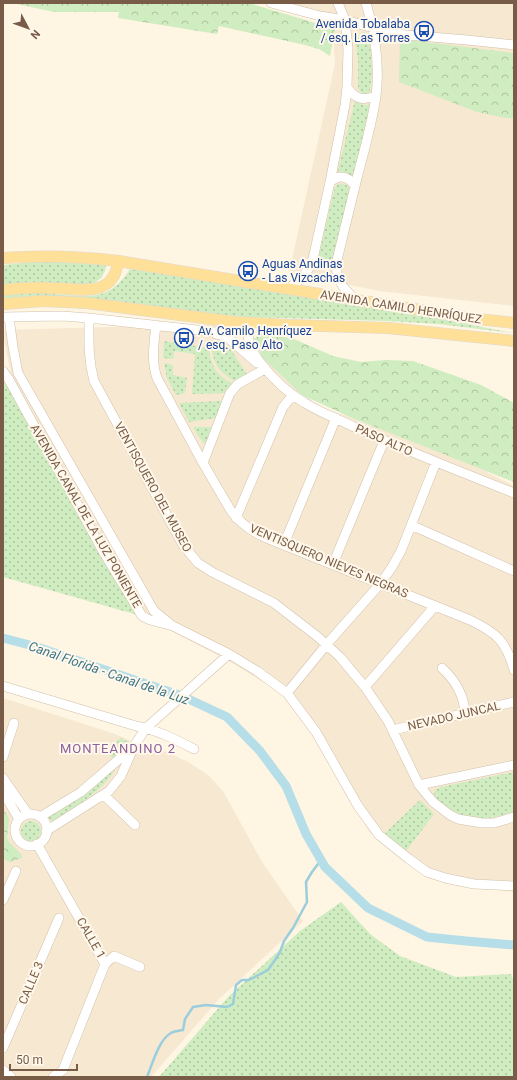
<svg xmlns="http://www.w3.org/2000/svg" width="517" height="1080" viewBox="0 0 517 1080" font-family="Roboto,sans-serif">
  <style>
    .residential { fill: #f6e8d1 }
    .grass { fill: url(#grass-dots) }
    .forest { fill: url(#forest-crowns) }
    .lines { fill: none; stroke-linecap: round; stroke-linejoin: round }
    .stream { stroke: #9bcedc; stroke-width: 2.5 }
    .canal { stroke: #b6dee9; stroke-width: 9 }
    .minor-casing { stroke: #d2c0ab; stroke-width: 10 }
    .major-casing { stroke: #dfd8d3; stroke-width: 12 }
    .minor { stroke: #fff; stroke-width: 9 }
    .major { stroke: #ffe099; stroke-width: 11 }
    .labels { text-anchor: middle; dominant-baseline: central; stroke-width: 4; stroke-linejoin: round; paint-order: stroke }
    .transit-label { font-size: 12px; fill: #164399; stroke: #fff8eb; text-anchor: start }
    .street-label { font-size: 12px; fill: #785c47; stroke: #fff8eb }
    .water-label { font-size: 13px; font-style: italic; fill: #3b7587; stroke: #fff8eb }
    .neighbourhood-label { font-size: 13px; letter-spacing: 1px; fill: #8d619d; stroke: #fff8eb }
  </style>
  <defs>
    <pattern id="grass-dots" width="8" height="8" patternUnits="userSpaceOnUse"><rect width="8" height="8" fill="#cfedc0"/><path d="M2 2h.1M6 6h.1" fill="none" stroke="#adc39e" stroke-width="1.8" stroke-linecap="round"/></pattern>
    <pattern id="forest-crowns" width="20" height="18" patternUnits="userSpaceOnUse"><rect width="20" height="18" fill="#cfedc0"/><path d="M2 6a3 3 0 1 1 6 0M12 15a3 3 0 1 1 6 0" fill="none" stroke="#adc39e"/></pattern>
  </defs>
  <rect width="100%" height="100%" fill="#fef5e3"/>
  <path class="residential" d="M263 3H514V306L380 291 289 273 335 64 333 24Z
    M219 324 286 375 318 407 422 439 514 486V892L430 879 370 833 328 756 287 697 229 661 146 618 13 384 3 335V330Z
    M3 698 115 734 156 752 165 751 188 762 208 775 223 791 262 862 303 921 219 999 151 1077H3Z"/>
  <path class="grass" d="M363 32 366 33C368 37 370 41 370 45 372 58 373 82 369 94H364L361 93 358 88V61L356 44 359 37Z
    M355 100C360 105 364 106 372 104L353 178 337 175Z
    M338 184C345 183 348 185 351 191L332 267 317 263 335 187Z
    M42 261 106 265 105 271 101 278 94 283 80 285 3 286V265Z
    M130 269 406 312 513 333 438 324 387 321 245 317 50 296 3 298V295H5C18 294 30 293 42 293 58 294 90 299 104 293 116 288 123 280 130 269Z
    M164 341 208 348C213 369 215 373 234 385L226 393 192 394 195 354 174 351 173 359 163 358Z
    M211 348H230L246 373 247 375 236 382C218 371 216 368 211 348Z
    M164 363 173 365V375L187 378 185 393 176 395 167 378Z
    M3 375 138 615 3 577Z
    M223 401 216 418 189 422 179 403Z
    M193 427H212L205 444 198 436Z
    M120 738 130 742 123 751 115 759 108 754Z
    M115 769C105 790 72 809 52 821L49 819V816C65 807 80 798 94 787 102 781 107 774 115 769Z
    M514 772V812C506 814 498 817 489 818 469 820 445 812 434 794L435 790 441 787Z
    M420 800 434 814 406 851 385 833Z
    M21 831a10 10 0 1 1 20 0a10 10 0 1 1-20 0Z
    M341 902 370 934 400 956 456 977 511 974 514 982V1077H159L228 997 300 931Z"/>
  <path class="forest" d="M12 3H249L335 29 330 56 319 49 305 45 219 26 217 34 118 18 119 12H54Z
    M400 39 514 53V118H506L477 112 399 82Z
    M261 333 275 335 294 339 333 356 361 362 386 360 413 361 481 385 514 403V482L350 417 302 395 262 357 254 339Z
    M3 807 9 819 7 837 9 842 21 854 22 858 10 862 3 859Z"/>
  <g class="lines">
    <path class="stream" d="M147 1077C152 1065 159 1039 171 1033 174 1031 179 1031 183 1030L185 1019 193 1007 206 1005 227 1007 233 1004 236 985 242 980H249L268 970 275 960 280 952 284 941 293 928 307 902 306 882 312 872 318 864 322 862"/>
    <path class="canal" d="M3 638 37 647 182 696 227 717 260 751 286 786 306 834 325 867 368 908 427 937 466 941 514 945"/>
    <g class="minor-casing">
      <path id="minor" d="M271 3 320 16 345 20 395 34 467 40 514 45
        M347 87C355 99 362 101 376 96
        M330 182C340 174 348 176 355 186
        M287 289C300 282 308 273 313 259L330 182 345 105 347 87 348 49 345 20 338 3
        M356 300C343 288 334 279 337 260 344 231 351 203 358 174 365 148 372 123 376 96 380 65 375 33 366 3
        M3 317 62 316 89 318 215 332 251 330
        M9 317 13 347 18 373 154 611 170 624
        M89 318C89 341 88 358 94 381L183 545 198 563 212 572 274 603 318 637 340 657 365 687 388 721 419 785 433 802 450 815 458 819 482 823H494L514 817
        M256 324C251 329 247 335 249 342 250 349 255 355 259 361 272 378 286 392 305 403 321 413 338 419 354 427 407 451 461 472 514 493
        M156 325C154 343 151 361 157 378L203 463 231 511C240 523 251 531 264 537L470 620C497 633 506 641 514 670
        M216 334 227 337 257 363
        M3 371 8 378 104 553 142 616 150 620 173 626 229 654 257 671 287 693 316 732 358 806 379 835 409 859 427 872 445 878 474 884 514 886
        M203 463 230 393 238 384 265 369
        M236 518 283 407 293 395
        M411 525 514 571
        M284 544 336 418
        M333 564 384 441
        M442 668C456 681 464 695 465 713
        M3 686 136 726C157 730 175 739 194 749
        M365 687 435 606
        M287 693 327 644 381 583 392 567 401 551 436 462
        M393 730 514 702
        M3 757 14 723
        M3 778 28 814
        M419 785 514 765
        M3 792 19 819
        M104 795 135 825
        M15 830a16 16 0 1 1 32 0a16 16 0 1 1-32 0Z
        M40 817 81 792 133 747
        M46 831 109 791 121 776 134 746 146 728 229 654
        M37 844 105 964 63 1070 53 1077
        M3 900 16 871
        M105 964 114 956 140 967
        M3 1048 59 918
        M3 1070 11 1077"/>
    </g>
    <g class="major-casing">
      <path id="major" d="M3 258C43 255 78 256 118 261L356 300 478 319 514 323
        M3 290C19 288 34 287 50 288 77 288 114 300 118 261
        M3 304 43 301 87 303 235 322 289 325 388 328 514 341"/>
    </g>
    <use href="#minor" class="minor"/>
    <use href="#major" class="major"/>
  </g>
  <defs>
    <g id="bus-ring" transform="scale(1)"><circle r="9.5" fill="#fff8eb" stroke="#1a4fb4" stroke-width="1.5"/><path d="M-5-6H5V4H4V6H2V4H-2V6H-4V4H-5ZM-3.5-4V0h7V-4ZM-3.5 1.2v1.5H-2V1.2ZM2 1.2v1.5H3.5V1.2Z" fill="#1a4fb4"/></g>
  </defs>
  <g fill-rule="evenodd">
    <use href="#bus-ring" x="424" y="31"/>
    <use href="#bus-ring" x="248" y="271"/>
    <use href="#bus-ring" x="184" y="338"/>
  </g>
  <g class="labels">
    <g class="transit-label">
      <text x="410" y="24" text-anchor="end">Avenida Tobalaba<tspan x="410" dy="14">/ esq. Las Torres</tspan></text>
      <text x="262" y="264">Aguas Andinas<tspan x="262" dy="14">- Las Vizcachas</tspan></text>
      <text x="198" y="331">Av. Camilo Henríquez<tspan x="198" dy="14">/ esq. Paso Alto</tspan></text>
    </g>
    <g class="street-label">
      <text transform="translate(401 307) rotate(9)">AVENIDA CAMILO HENRÍQUEZ</text>
      <text transform="translate(384 440) rotate(24)">PASO ALTO</text>
      <text transform="translate(153 487) rotate(61)">VENTISQUERO DEL MUSEO</text>
      <text transform="translate(86 516) rotate(60)">AVENIDA CANAL DE LA LUZ PONIENTE</text>
      <text transform="translate(329 561) rotate(23)">VENTISQUERO NIEVES NEGRAS</text>
      <text transform="translate(454 716) rotate(-13)">NEVADO JUNCAL</text>
      <text transform="translate(91 938) rotate(60)">CALLE 1</text>
      <text transform="translate(31 983) rotate(-67)">CALLE 3</text>
    </g>
    <g class="water-label">
      <text transform="translate(109 673) rotate(19)">Canal Florida - Canal de la Luz</text>
    </g>
    <g class="neighbourhood-label">
      <text x="118" y="748">MONTEANDINO 2</text>
    </g>
  </g>
  <rect width="517" height="1080" fill="none" stroke="#785c47" stroke-width="8"/>
  <g transform="translate(28 28) rotate(131)" stroke="#fff8eb" stroke-width="3" paint-order="stroke">
  <path d="M0-3L7 15L0 10L-7 15Z" fill="#785c47"/>
  <text y="-6" font-size="11" font-weight="bold" text-anchor="middle" fill="#785c47">N</text>
  </g>
  <path d="M10 1064v6h67v-6" fill="none" stroke="#785c47" stroke-width="2"/>
  <text x="16" y="1064" font-size="12" fill="#785c47" stroke="#fff8eb" stroke-width="3" paint-order="stroke">50 m</text>
</svg>
